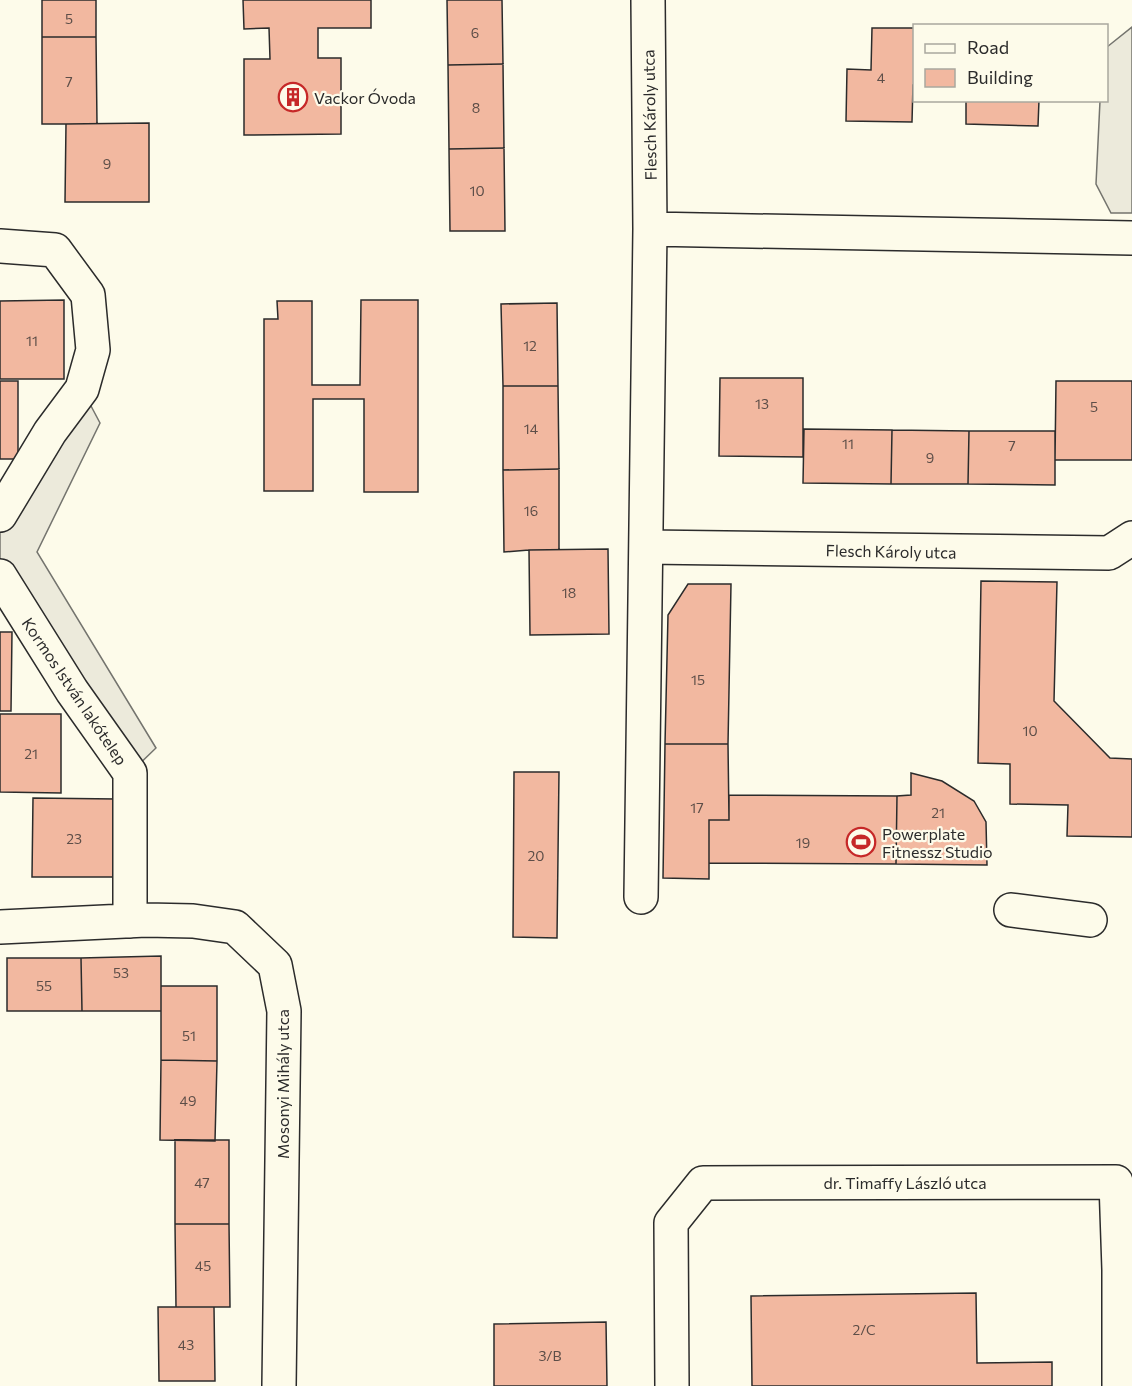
<svg xmlns="http://www.w3.org/2000/svg" width="1132" height="1386" viewBox="0 0 1132 1386" font-family="Commissioner,sans-serif">
  <style>
    .parking { fill: #eceadb; stroke: #74746e; stroke-width: 1.5 }
    .building { fill: #f2b8a0; stroke: #2b2b2b; stroke-width: 1.5 }
    .lines { fill: none; stroke-linecap: round; stroke-linejoin: round }
    .minor-casing { stroke: #2b2b2b; stroke-width: 36 }
    .minor { stroke: #fdfbea; stroke-width: 33 }
    .labels { text-anchor: middle; dominant-baseline: central; stroke-width: 4.5; stroke-linejoin: round; paint-order: stroke }
    .number-label { font-size: 14px; fill: #5d4e48 }
    .poi-label { font-size: 16px; fill: #2b2b2b; stroke: #fdfbea; text-anchor: start }
    .street-label { font-size: 16px; fill: #2b2b2b; stroke: #fdfbea }
  </style>
  <rect width="100%" height="100%" fill="#fdfbea"/>
  <path class="parking" d="M1132 27V213H1111L1096 184 1100 101 1106 100 1107 47Z
    M82 389 100 423 37 552 156 748 130 773 0 576V515Z"/>
  <path class="building" d="M42 0H96V37H42Z
    M243 0H371V28H318V58H341V134L244 135V59H270L269 28 244 29Z
    M447 0H502L503 64 448 65Z
    M872 28H914V85H913L912 122 846 121 847 69 871 70Z
    M42 37H96L97 124H42Z
    M503 64 504 148 449 149 448 65Z
    M966 100H1039L1038 126 966 124Z
    M149 123V202H65L66 124Z
    M504 148 505 231H450L449 149Z
    M64 300V379H0V301Z
    M361 300H418V492H364V399H313V491H264V319H278L277 301H312V385H360Z
    M557 303 558 386H503L501 304Z
    M720 378H803V457L719 456Z
    M0 381H18V459H0Z
    M1056 381H1132V460H1055Z
    M503 386H558L559 469 503 470Z
    M804 429 892 430 891 484 803 483Z
    M892 430 969 431 968 484H891Z
    M969 431H1055V485L968 484Z
    M559 469V550H529L504 552 503 470Z
    M608 549 609 634 530 635 529 550Z
    M981 581 1057 582 1054 701 1110 758 1132 759V837L1067 836 1068 805 1010 804V764L978 763Z
    M688 584H731L728 744H665L668 615Z
    M0 632H12L11 711H0Z
    M0 714H61V793L0 792Z
    M665 744H728L729 820H709V879L663 878Z
    M514 772H559L557 938 513 937Z
    M911 773 942 781 974 801 986 822 987 865 896 864 897 796 911 795Z
    M729 795 897 796 896 864 709 863V820H729Z
    M33 798 116 799V877H32Z
    M161 956V1011H82L81 958Z
    M7 958H81L82 1011H7Z
    M161 986H217V1061L161 1060Z
    M161 1060 217 1061 215 1141 160 1140Z
    M175 1140H229V1224H175Z
    M175 1224H229L230 1307H176Z
    M976 1293 977 1363 1052 1362V1386H752L751 1296Z
    M158 1307H214L215 1381H159Z
    M606 1322 607 1386H494V1324Z"/>
  <g class="lines">
    <g class="minor-casing">
      <path id="minor" d="M650 229 1132 238
        M0 246 55 250 88 295 93 350 82 389 50 432 0 515
        M646 547 1109 553 1132 538
        M0 576 72 691 130 773V921
        M641 897 650 229 648 0
        M1011 910 1090 920
        M0 927 146 920 193 921 235 927 275 965 284 1011 279 1386
        M672 1386 671 1223 703 1183 1116 1182 1119 1270V1386"/>
    </g>
    <use href="#minor" class="minor"/>
  </g>
  <defs>
    <g id="building-ring" transform="scale(1.5)"><circle r="9.5" fill="#fdfbea" stroke="#c62828" stroke-width="1.5"/><path d="M-4-6H4V6H1V3H-1V6H-4ZM-2.5-4.3h1.7v1.8h-1.7ZM.8-4.3h1.7v1.8H.8ZM-2.5-1h1.7V.8h-1.7ZM.8-1h1.7V.8H.8Z" fill="#c62828"/></g>
    <g id="stadium-ring" transform="scale(1.5)"><circle r="9.5" fill="#fdfbea" stroke="#c62828" stroke-width="1.5"/><path d="M0-5a6.5 5 0 1 0 0 10a6.5 5 0 1 0 0-10ZM-3.5-1.8h7v3.6h-7Z" fill="#c62828"/></g>
  </defs>
  <g fill-rule="evenodd">
    <use href="#building-ring" x="293" y="97"/>
    <use href="#stadium-ring" x="861" y="842"/>
  </g>
  <g class="labels">
    <g class="number-label">
      <text x="69" y="18">5</text>
      <text x="475" y="32">6</text>
      <text x="881" y="77">4</text>
      <text x="69" y="81">7</text>
      <text x="476" y="107">8</text>
      <text x="107" y="163">9</text>
      <text x="477" y="190">10</text>
      <text x="32" y="340">11</text>
      <text x="530" y="345">12</text>
      <text x="762" y="403">13</text>
      <text x="1094" y="406">5</text>
      <text x="531" y="428">14</text>
      <text x="848" y="443">11</text>
      <text x="1012" y="445">7</text>
      <text x="930" y="457">9</text>
      <text x="531" y="510">16</text>
      <text x="569" y="592">18</text>
      <text x="698" y="679">15</text>
      <text x="1030" y="730">10</text>
      <text x="31" y="753">21</text>
      <text x="697" y="807">17</text>
      <text x="938" y="812">21</text>
      <text x="74" y="838">23</text>
      <text x="803" y="842">19</text>
      <text x="536" y="855">20</text>
      <text x="121" y="972">53</text>
      <text x="44" y="985">55</text>
      <text x="189" y="1035">51</text>
      <text x="188" y="1100">49</text>
      <text x="202" y="1182">47</text>
      <text x="203" y="1265">45</text>
      <text x="864" y="1329">2/C</text>
      <text x="186" y="1344">43</text>
      <text x="550" y="1355">3/B</text>
    </g>
    <g class="poi-label">
      <text x="314" y="97">Vackor Óvoda</text>
      <text x="882" y="833">Powerplate<tspan x="882" dy="18">Fitnessz Studio</tspan></text>
    </g>
    <g class="street-label">
      <text transform="translate(649 115) rotate(-91)">Flesch Károly utca</text>
      <text transform="translate(891 551) rotate(1)">Flesch Károly utca</text>
      <text transform="translate(75 691) rotate(56)">Kormos István lakótelep</text>
      <text transform="translate(282 1084) rotate(-90)">Mosonyi Mihály utca</text>
      <text x="905" y="1182">dr. Timaffy László utca</text>
    </g>
  </g>
  <rect x="913" y="24" width="195" height="78" fill="#fdfbea" stroke="#a9a89e" stroke-width="1.5"/>
  <rect x="925" y="44" width="30" height="9" fill="#fdfbea" stroke="#a9a89e" stroke-width="1.5"/>
  <text x="967" y="54" font-size="18" fill="#2b2b2b">Road</text>
  <rect x="925" y="69" width="30" height="18" fill="#f2b8a0" stroke="#a9a89e" stroke-width="1.5"/>
  <text x="967" y="84" font-size="18" fill="#2b2b2b">Building</text>
</svg>
